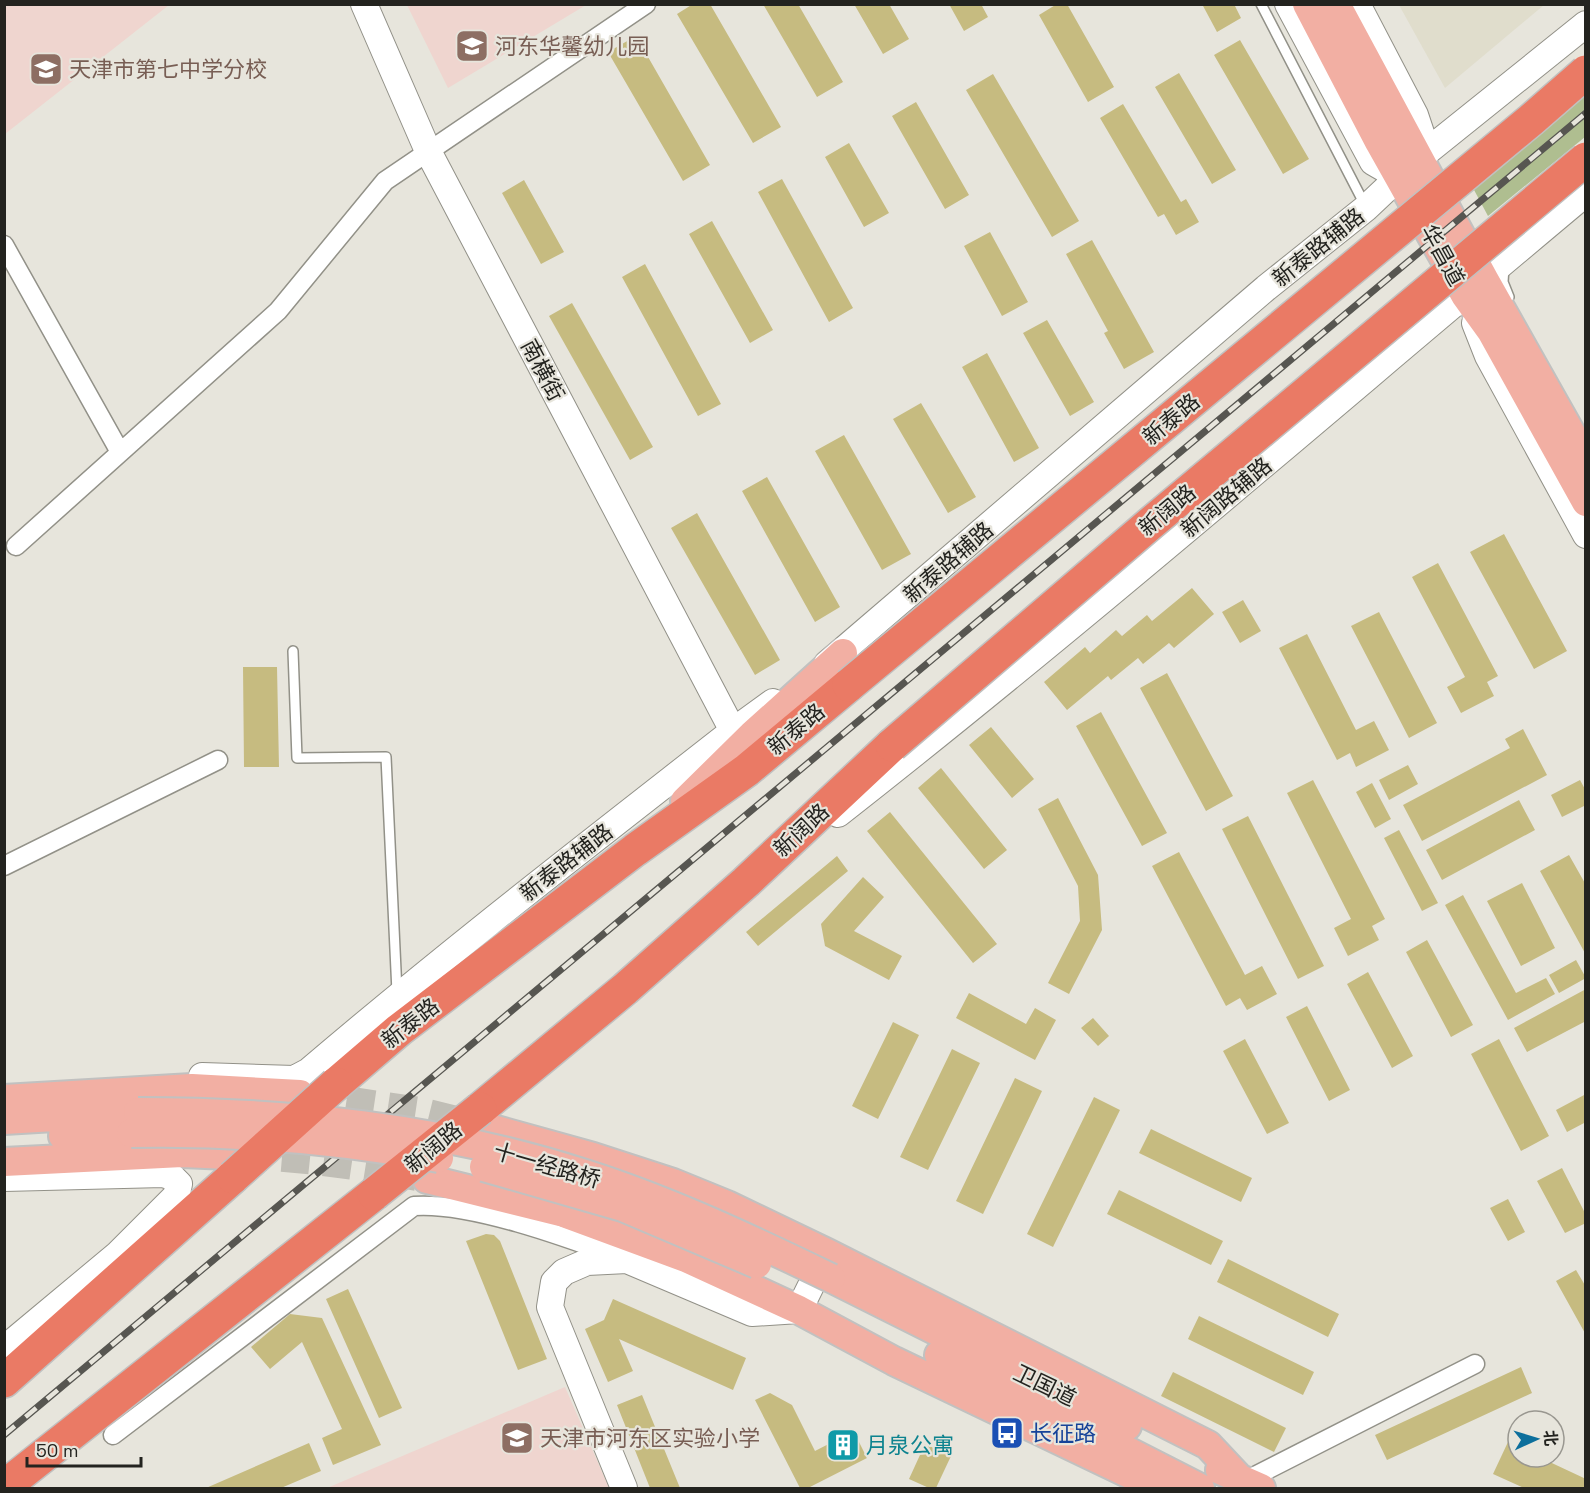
<svg xmlns="http://www.w3.org/2000/svg" width="1590" height="1493" viewBox="0 0 1590 1493" font-family="'Space Grotesk','Noto Sans SC',sans-serif">
  <style>
    .built { fill: #e0ddcc }
    .education { fill: #efd5cf }
    .green { fill: #afbe90 }
    .building { fill: #c6bb80 }
    .lines { fill: none; stroke-linecap: round; stroke-linejoin: round }
    .primary-tunnel { stroke: #c0beb6; stroke-width: 28; stroke-dasharray: 28 14; stroke-linecap: butt }
    .lane-casing { stroke: #929188; stroke-width: 12 }
    .street-casing { stroke: #929188; stroke-width: 21 }
    .secondary-casing { stroke: #929188; stroke-width: 28 }
    .primary-casing { stroke: #c1c1c0; stroke-width: 32 }
    .highway-casing { stroke: #c1c1c0; stroke-width: 36 }
    .lane { stroke: #fff; stroke-width: 9 }
    .street { stroke: #fff; stroke-width: 18 }
    .secondary { stroke: #fff; stroke-width: 26 }
    .primary { stroke: #f2afa3; stroke-width: 28 }
    .highway { stroke: #ea7a65; stroke-width: 33 }
    .rail-casing { stroke: #575651; stroke-width: 7 }
    .rail { stroke: #e7e5dc; stroke-width: 4.5; stroke-dasharray: 14; stroke-linecap: butt }
    .primary-bridge-casing { stroke: #c1c1c0; stroke-width: 32; stroke-linecap: butt }
    .highway-bridge-casing { stroke: #c1c1c0; stroke-width: 36; stroke-linecap: butt }
    .primary-bridge { stroke: #f2afa3; stroke-width: 28 }
    .highway-bridge { stroke: #ea7a65; stroke-width: 33 }
    .labels { text-anchor: middle; dominant-baseline: central; stroke-width: 4.5; stroke-linejoin: round; paint-order: stroke }
    .education-label { font-size: 22px; fill: #785e54; stroke: #e7e5dc; text-anchor: start }
    .street-label { font-size: 22px; fill: #23231f; stroke: #e7e5dc }
    .transit-label { font-size: 22px; fill: #164399; stroke: #e7e5dc; text-anchor: start }
    .culture-label { font-size: 22px; fill: #0d838f; stroke: #e7e5dc; text-anchor: start }
  </style>
  <rect width="100%" height="100%" fill="#e7e5dc"/>
  <path class="built" d="M1399 5H1544L1445 88Z"/>
  <path class="education" d="M5 4H169V5L5 134Z
    M407 5H586L448 88Z
    M565 1387 609 1488H327Z"/>
  <path class="green" d="M1585 93V137L1488 216 1473 188Z"/>
  <path class="building" d="M693 4H710L781 127 753 143 677 14Z
    M763 4H798L843 82 817 97Z
    M854 4H889L909 39 883 54Z
    M949 4H981L988 17 964 31Z
    M1057 4H1067L1114 87 1088 102 1039 15Z
    M1202 4H1234L1241 18 1217 32Z
    M636 36 710 165 683 181 608 52Z
    M1240 40 1309 159 1283 174 1214 55Z
    M1179 73 1236 170 1212 184 1155 87Z
    M993 74 1079 221 1052 237 966 90Z
    M916 102 969 195 945 209 892 116Z
    M1123 104 1181 202 1186 199 1199 222 1176 235 1164 214 1158 217 1100 118Z
    M849 143 889 213 864 227 825 157Z
    M782 179 853 308 829 322 758 192Z
    M524 180 564 252 541 264 502 193Z
    M712 221 773 330 750 343 689 234Z
    M990 232 1028 302 1002 316 964 246Z
    M1092 240 1154 352 1124 369 1104 333 1108 331 1066 254Z
    M645 264 721 404 698 416 622 277Z
    M572 303 653 447 630 460 549 316Z
    M1047 320 1094 402 1070 416 1023 333Z
    M987 353 1039 448 1014 462 962 367Z
    M921 403 976 497 948 513 893 419Z
    M844 435 911 554 882 570 815 451Z
    M767 477 840 607 815 622 742 491Z
    M697 513 780 660 755 675 671 528Z
    M1504 534 1567 651 1534 669 1470 552Z
    M1438 563 1498 676 1487 682 1494 696 1461 713 1447 687 1465 677 1412 577Z
    M1192 588 1214 614 1174 648 1169 643 1143 664 1138 658 1111 680 1108 676 1067 710 1044 682 1085 647 1090 653 1116 630 1122 636 1147 615 1152 621Z
    M1243 600 1261 631 1240 643 1222 612Z
    M1379 612 1437 723 1409 738 1351 626Z
    M1307 634 1356 730 1374 721 1389 750 1356 767 1350 753 1337 760 1279 648Z
    M243 667H277L279 767H244Z
    M1167 673 1233 796 1206 811 1140 688Z
    M1101 712 1167 833 1142 846 1076 726Z
    M991 727 1034 779 1012 798 969 745Z
    M1523 729 1547 775 1422 841 1403 805 1510 748 1505 739Z
    M1408 765 1418 784 1389 800 1379 780Z
    M941 768 1007 850 984 869 918 788Z
    M1313 780 1385 919 1372 926 1379 940 1348 956 1334 928 1351 919 1287 793Z
    M1580 780 1586 791V805L1562 817 1551 795Z
    M1372 783 1391 819 1375 828 1356 792Z
    M1058 798 1098 875 1102 930 1069 994 1048 983 1080 921 1078 886 1038 809Z
    M1519 800 1535 830 1442 880 1426 850Z
    M890 812 997 944 973 963 867 831Z
    M1248 816 1324 966 1298 979 1222 829Z
    M1399 830 1438 903 1422 911 1384 838Z
    M1179 852 1245 975 1262 966 1277 994 1247 1010 1240 998 1226 1006 1152 866Z
    M1569 855 1586 885V955L1540 871Z
    M837 856 848 871 758 946 746 932Z
    M863 877 884 897 854 931 902 956 889 980 825 946 821 924Z
    M1522 883 1555 948 1521 966 1487 901Z
    M1463 895 1516 993 1546 978 1555 994 1508 1020 1445 905Z
    M1427 940 1473 1025 1451 1037 1406 952Z
    M1576 960 1586 978 1559 993 1549 975Z
    M1368 972 1413 1056 1392 1068 1347 984Z
    M1586 989V1021L1527 1052 1514 1028Z
    M969 993 1026 1024 1035 1008 1056 1020 1035 1060 956 1018Z
    M1307 1006 1350 1090 1329 1101 1286 1017Z
    M1093 1018 1109 1036 1098 1046 1081 1028Z
    M893 1022 919 1035 878 1119 852 1106Z
    M1245 1039 1289 1123 1267 1134 1223 1051Z
    M1499 1039 1549 1136 1521 1151 1471 1054Z
    M952 1049 980 1063 928 1170 900 1157Z
    M1015 1078 1042 1091 983 1214 956 1201Z
    M1586 1094V1122L1567 1132 1556 1110Z
    M1094 1097 1120 1110 1053 1247 1027 1234Z
    M1151 1129 1252 1178 1241 1202 1139 1153Z
    M1562 1168 1586 1215V1223L1565 1233 1537 1181Z
    M1119 1190 1223 1241 1211 1265 1107 1214Z
    M1508 1199 1525 1232 1508 1241 1490 1208Z
    M486 1234 494 1235 500 1241 547 1359 518 1370 466 1241Z
    M1228 1259 1339 1314 1328 1337 1217 1282Z
    M1576 1270 1586 1287V1335L1556 1281Z
    M348 1289 402 1408 379 1418 326 1299Z
    M613 1299 746 1358 733 1390 619 1339 633 1371 608 1382 585 1329 604 1320Z
    M290 1314 322 1318 381 1445 333 1465 322 1438 342 1429 302 1342 270 1369 251 1347Z
    M1199 1316 1314 1372 1303 1395 1188 1339Z
    M1521 1367 1532 1393 1387 1460 1375 1435Z
    M1173 1372 1286 1428 1274 1452 1161 1396Z
    M770 1393 792 1405 815 1451 846 1435 858 1440 867 1458 808 1488H800L755 1400Z
    M642 1395 680 1488H650L617 1405Z
    M1508 1442 1518 1447V1457H1539L1586 1479V1488H1524L1493 1474Z
    M309 1443 321 1471 281 1488H206Z
    M925 1444 951 1456 936 1488H929L909 1479Z"/>
  <g class="lines">
    <path class="primary-tunnel" d="M305 1094 420 1111 481 1126
      M240 1155C300 1158 358 1165 417 1177"/>
    <g class="lane-casing">
      <path id="lane" d="M1261 4 1365 205
        M1504 267 1503 282 1509 297
        M293 651 297 758 386 757 397 992"/>
    </g>
    <g class="street-casing">
      <path id="street" d="M4 245 120 452
        M16 546 278 311 385 181 646 4
        M4 866 218 760
        M113 1435 414 1206C470 1202 566 1237 620 1257
        M1245 1481 1475 1364"/>
    </g>
    <g class="secondary-casing">
      <path id="secondary" d="M364 4 428 151 733 731
        M1288 4 1373 162 1399 177
        M1357 4 1415 115 1421 133 1419 158
        M1475 323 1488 356 1586 535
        M827 664 1266 288 1366 208 1419 158 1586 24
        M838 814C1093 614 1337 401 1586 193
        M202 1076 294 1079 309 1071C447 953 590 843 733 731L773 702
        M4 1178 163 1174 172 1177 179 1184 176 1196 118 1254 4 1349
        M624 1488 550 1307 554 1282 564 1272 587 1262 627 1260 752 1313 799 1310 827 1253"/>
    </g>
    <g class="primary-casing">
      <path id="primary" d="M1307 4 1379 142 1465 295 1491 331 1586 502
        M1336 4 1484 279 1586 460
        M685 801 752 735 843 653
        M4 1099 192 1088 300 1094
        M4 1120 138 1112
        M489 1128 593 1157 673 1183 727 1205 827 1253 1208 1445 1238 1477
        M63 1136 131 1133
        M4 1162 182 1153 229 1155
        M427 1179 564 1213 686 1258 799 1310 894 1361 1159 1488
        M831 1278 1127 1426
        M939 1355 1200 1488
        M1220 1470 1261 1488"/>
    </g>
    <g class="highway-casing">
      <path id="highway" d="M336 1084 399 1030 635 850 747 770 849 685
        M480 1109 625 989 746 882 892 745
        M4 1381 233 1177
        M4 1487 374 1194"/>
    </g>
    <use href="#lane" class="lane"/>
    <use href="#street" class="street"/>
    <use href="#secondary" class="secondary"/>
    <use href="#primary" class="primary"/>
    <use href="#highway" class="highway"/>
    <g class="rail-casing">
      <path id="rail" d="M4 1435 1586 113"/>
    </g>
    <use href="#rail" class="rail"/>
    <g class="primary-bridge-casing">
      <path id="primary-bridge" d="M138 1112C289 1112 440 1127 585 1174 670 1201 750 1239 831 1278
        M131 1133C235 1131 336 1139 439 1158
        M484 1167 623 1207 757 1264"/>
    </g>
    <g class="highway-bridge-casing">
      <path id="highway-bridge" d="M849 685 1531 120 1586 72
        M892 745 1151 523 1586 159
        M233 1177 336 1084
        M374 1194 480 1109"/>
    </g>
    <use href="#primary-bridge" class="primary-bridge"/>
    <use href="#highway-bridge" class="highway-bridge"/>
  </g>
  <defs>
    <g id="school-square" transform="scale(1.725)"><rect x="-9" y="-9" width="18" height="18" rx="4" fill="#8d6e63" stroke="#e7e5dc"/><path d="M0-5L7-2L0 1L-7-2ZM-4 1L0 2.5L4 1V4Q0 6-4 4Z" fill="#fff"/></g>
    <g id="bus-square" transform="scale(1.725)"><rect x="-9" y="-9" width="18" height="18" rx="4" fill="#1a4fb4" stroke="#e7e5dc"/><path d="M-5-6H5V4H4V6H2V4H-2V6H-4V4H-5ZM-3.5-4V0h7V-4ZM-3.5 1.2v1.5H-2V1.2ZM2 1.2v1.5H3.5V1.2Z" fill="#fff"/></g>
    <g id="building-square" transform="scale(1.725)"><rect x="-9" y="-9" width="18" height="18" rx="4" fill="#0f9aa8" stroke="#e7e5dc"/><path d="M-4-6H4V6H1V3H-1V6H-4ZM-2.5-4.3h1.7v1.8h-1.7ZM.8-4.3h1.7v1.8H.8ZM-2.5-1h1.7V.8h-1.7ZM.8-1h1.7V.8H.8Z" fill="#fff"/></g>
  </defs>
  <g fill-rule="evenodd">
    <use href="#school-square" x="472" y="46"/>
    <use href="#school-square" x="46" y="69"/>
    <use href="#bus-square" x="1007" y="1433"/>
    <use href="#school-square" x="517" y="1438"/>
    <use href="#building-square" x="843" y="1445"/>
  </g>
  <g class="labels">
    <g class="education-label">
      <text x="495" y="46">河东华馨幼儿园</text>
      <text x="69" y="69">天津市第七中学分校</text>
      <text x="540" y="1438">天津市河东区实验小学</text>
    </g>
    <g class="street-label">
      <text transform="translate(1318 247) rotate(-39)">新泰路辅路</text>
      <text transform="translate(1443 255) rotate(61)">华昌道</text>
      <text transform="translate(543 370) rotate(62)">南横街</text>
      <text transform="translate(1171 419) rotate(-40)">新泰路</text>
      <text transform="translate(1226 497) rotate(-40)">新阔路辅路</text>
      <text transform="translate(1167 510) rotate(-40)">新阔路</text>
      <text transform="translate(948 562) rotate(-41)">新泰路辅路</text>
      <text transform="translate(796 729) rotate(-40)">新泰路</text>
      <text transform="translate(801 830) rotate(-43)">新阔路</text>
      <text transform="translate(566 862) rotate(-38)">新泰路辅路</text>
      <text transform="translate(410 1023) rotate(-38)">新泰路</text>
      <text transform="translate(433 1147) rotate(-39)">新阔路</text>
      <text transform="translate(547 1165) rotate(16)">十一经路桥</text>
      <text transform="translate(1045 1385) rotate(26)">卫国道</text>
    </g>
    <g class="transit-label">
      <text x="1030" y="1433">长征路</text>
    </g>
    <g class="culture-label">
      <text x="866" y="1445">月泉公寓</text>
    </g>
  </g>
  <rect width="1590" height="1493" fill="none" stroke="#23231f" stroke-width="12"/>
  <g transform="translate(1536 1439) rotate(86)"><circle r="28" fill="#e7e5dc" stroke="#999790" stroke-width="1.5"/>
  <path d="M0-4.5L10 22L0 15L-10 22Z" fill="#0d6f9c"/>
  <text y="-9" font-size="16" font-weight="bold" text-anchor="middle" fill="#23231f">北</text>
  </g>
  <path d="M27 1457v9h114v-9" fill="none" stroke="#23231f" stroke-width="3"/>
  <text x="36" y="1457" font-size="18" fill="#23231f" stroke="#e7e5dc" stroke-width="4.5" paint-order="stroke">50 m</text>
</svg>
